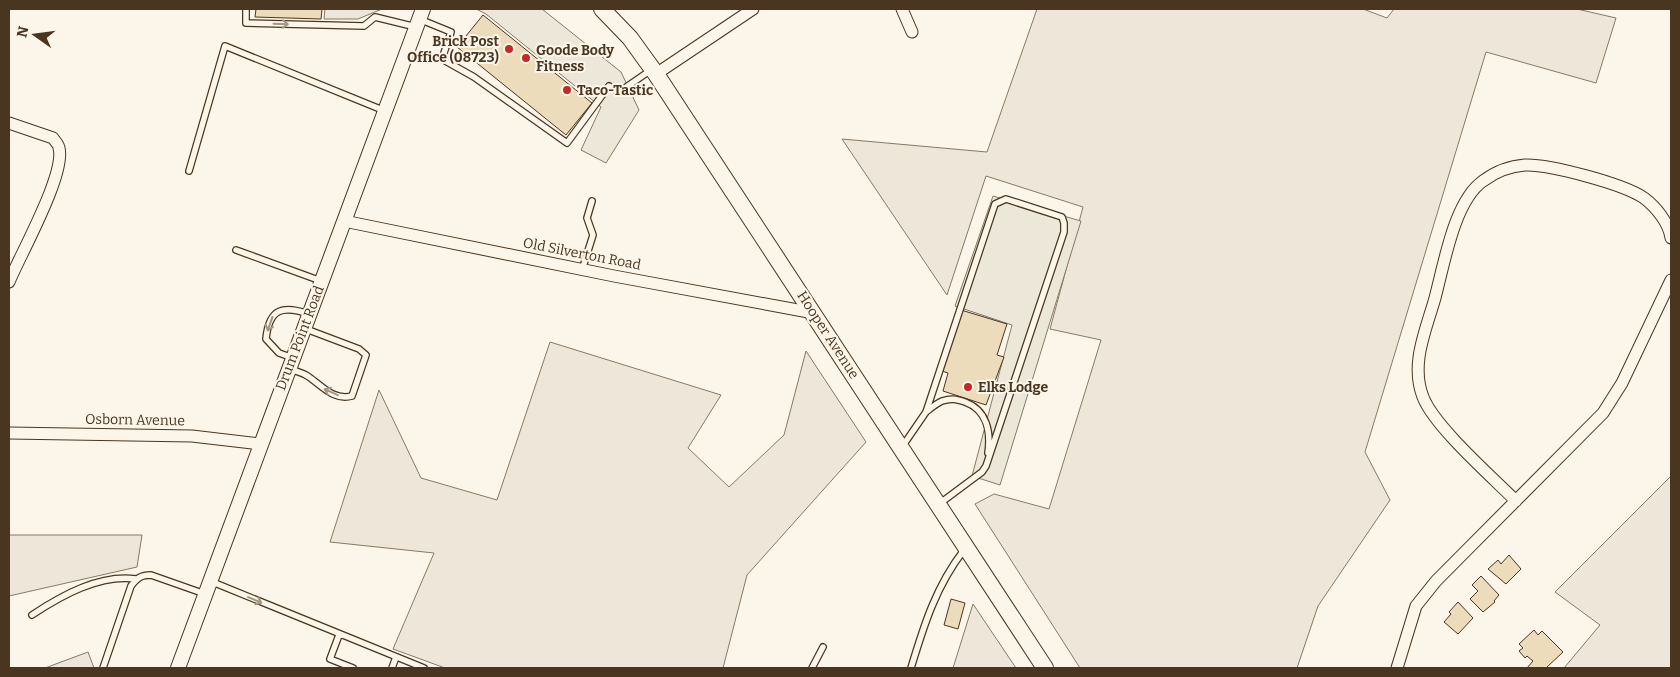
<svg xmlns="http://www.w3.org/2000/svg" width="1680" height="677" viewBox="0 0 1680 677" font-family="Bitter,serif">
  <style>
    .green { fill: #ede6d9; stroke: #887966 }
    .parking { fill: #ede7d9; stroke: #887966 }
    .building { fill: #ecdcbc; stroke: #4a3520 }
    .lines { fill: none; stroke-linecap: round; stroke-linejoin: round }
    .service-casing { stroke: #4a3520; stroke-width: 8 }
    .minor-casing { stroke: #4a3520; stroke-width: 13 }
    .tertiary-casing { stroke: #4a3520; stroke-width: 16 }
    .secondary-casing { stroke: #4a3520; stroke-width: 18 }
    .service { stroke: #fbf6e9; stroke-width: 5.5 }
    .minor { stroke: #fbf6e9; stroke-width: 11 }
    .tertiary { stroke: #fbf6e9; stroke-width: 14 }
    .secondary { stroke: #fbf6e9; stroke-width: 16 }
    .oneway { stroke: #a29684 }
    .poi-dot { fill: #c62828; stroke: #fbf6e9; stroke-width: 2 }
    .labels { text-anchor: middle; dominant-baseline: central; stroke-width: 4; stroke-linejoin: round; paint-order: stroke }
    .poi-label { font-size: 14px; font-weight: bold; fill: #4a3520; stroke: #fbf6e9; text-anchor: start }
    .street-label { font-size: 14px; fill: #4a3520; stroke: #fbf6e9 }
  </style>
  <rect width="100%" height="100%" fill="#fbf6e9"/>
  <path class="green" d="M1037 9H1363L1387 18 1394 9H1577L1616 18 1596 83 1486 52 1365 452 1390 500 1318 606 1297 668H1080L975 504 994 494 1049 509 1101 340 1050 329 1083 207 986 176 947 295 842 139 987 152Z
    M550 342 721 395 688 448 729 487 784 435 806 351 866 442 747 575 723 668H445L393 649 434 553 330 542 379 390 421 478 497 500Z
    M1671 476V668H1564L1600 625 1555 592Z
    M9 535H142L137 567 9 596Z
    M973 604 1016 668H953Z
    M88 652 94 668H45Z"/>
  <path class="parking" d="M325 9H382L358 19H324Z
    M476 9H542L621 72 639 110 606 163 581 150 601 107 486 14Z
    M993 196 1081 221 1000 485 972 476 1012 325 955 306Z"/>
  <path class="building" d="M256 9H322L321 19 255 17Z
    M483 15 592 103 566 135 457 47Z
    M961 310 1007 324 997 355 1004 357 986 405 943 391 948 373 942 371Z
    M1509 555 1521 569 1506 584 1488 569 1498 560 1501 564Z
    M1481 576 1499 595 1494 601 1495 602 1483 612 1470 599 1478 591 1472 585Z
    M951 599 965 603 958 629 944 625Z
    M1458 602 1473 618 1458 634 1444 622 1451 614 1449 612Z
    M1534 630 1538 635 1542 631 1563 652 1546 668H1527L1533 661 1527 656 1525 658 1519 651 1523 648 1519 644Z"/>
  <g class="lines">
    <g class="service-casing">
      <path id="service" d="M246 9V23L364 26 375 17 416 27
        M419 19 451 32 442 59 474 77 567 143 609 86 619 92 651 70
        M189 171 225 46 385 111
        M236 250 321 281
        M582 270 593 235 587 218 592 201
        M293 358 279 353 266 339C269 308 283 305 309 314
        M290 369C296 371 304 373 309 377 322 386 334 401 352 396L366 355 359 349 306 329
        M926 412C931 408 937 403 942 401 951 398 956 399 965 402 987 410 991 432 988 453
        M902 447 926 412 995 204 1006 199 1062 217 1064 223V232L986 466 982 472 939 504
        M210 581 424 668
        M32 615C62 595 100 574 136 579
        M339 635 330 659 353 668
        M103 668 131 586C137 578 141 575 151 575L205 594
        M392 668 396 657
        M812 668 823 647
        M911 668C924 625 936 586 964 550"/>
    </g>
    <g class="minor-casing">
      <path id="minor" d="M902 9 912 32
        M656 74 753 9
        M9 123 53 138C55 141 59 145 59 148 66 174 20 255 9 282
        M344 221 614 276 814 313
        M9 433 192 436 260 444
        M1516 501C1492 477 1434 426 1423 397 1410 364 1426 330 1435 298 1444 265 1454 201 1483 181 1495 172 1510 166 1525 165 1549 164 1624 184 1644 198 1656 207 1669 223 1671 238
        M1397 668 1416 606 1436 581 1603 413 1622 383 1671 280"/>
    </g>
    <g class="tertiary-casing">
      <path id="tertiary" d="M178 668 423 9"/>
    </g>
    <g class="secondary-casing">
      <path id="secondary" d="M602 9 630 38 656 74 1045 668"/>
    </g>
    <use href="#service" class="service"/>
    <use href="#minor" class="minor"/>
    <use href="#tertiary" class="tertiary"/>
    <use href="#secondary" class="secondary"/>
  </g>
  <defs><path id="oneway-shaft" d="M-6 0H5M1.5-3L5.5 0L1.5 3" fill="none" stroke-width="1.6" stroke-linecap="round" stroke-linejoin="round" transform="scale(1.25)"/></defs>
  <g class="oneway">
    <use href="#oneway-shaft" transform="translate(281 24) rotate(2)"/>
    <use href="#oneway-shaft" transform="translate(270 324) rotate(109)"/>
    <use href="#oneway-shaft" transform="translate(331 392) rotate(-156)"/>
    <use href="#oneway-shaft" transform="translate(255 600) rotate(23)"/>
  </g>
  <g class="poi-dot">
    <circle cx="509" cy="49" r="5"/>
    <circle cx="526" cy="58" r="5"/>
    <circle cx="567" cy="90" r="5"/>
    <circle cx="968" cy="387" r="5"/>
  </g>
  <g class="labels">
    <g class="poi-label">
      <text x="499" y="41" text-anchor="end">Brick Post<tspan x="499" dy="16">Office (08723)</tspan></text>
      <text x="536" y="50">Goode Body<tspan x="536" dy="16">Fitness</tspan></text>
      <text x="577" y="90">Taco-Tastic</text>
      <text x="978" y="387">Elks Lodge</text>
    </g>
    <g class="street-label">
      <text transform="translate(582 254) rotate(11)">Old Silverton Road</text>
      <text transform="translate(828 335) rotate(57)">Hooper Avenue</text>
      <text transform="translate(300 338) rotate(-69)">Drum Point Road</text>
      <text transform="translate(135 420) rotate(1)">Osborn Avenue</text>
    </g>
  </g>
  <rect width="1680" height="677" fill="none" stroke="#4a3520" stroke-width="20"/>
  <g transform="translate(35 35) rotate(284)" stroke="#fbf6e9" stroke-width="4" paint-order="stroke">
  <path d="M0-4L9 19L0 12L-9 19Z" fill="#4a3520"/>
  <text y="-8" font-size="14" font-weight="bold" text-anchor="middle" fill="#4a3520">N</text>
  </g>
</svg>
